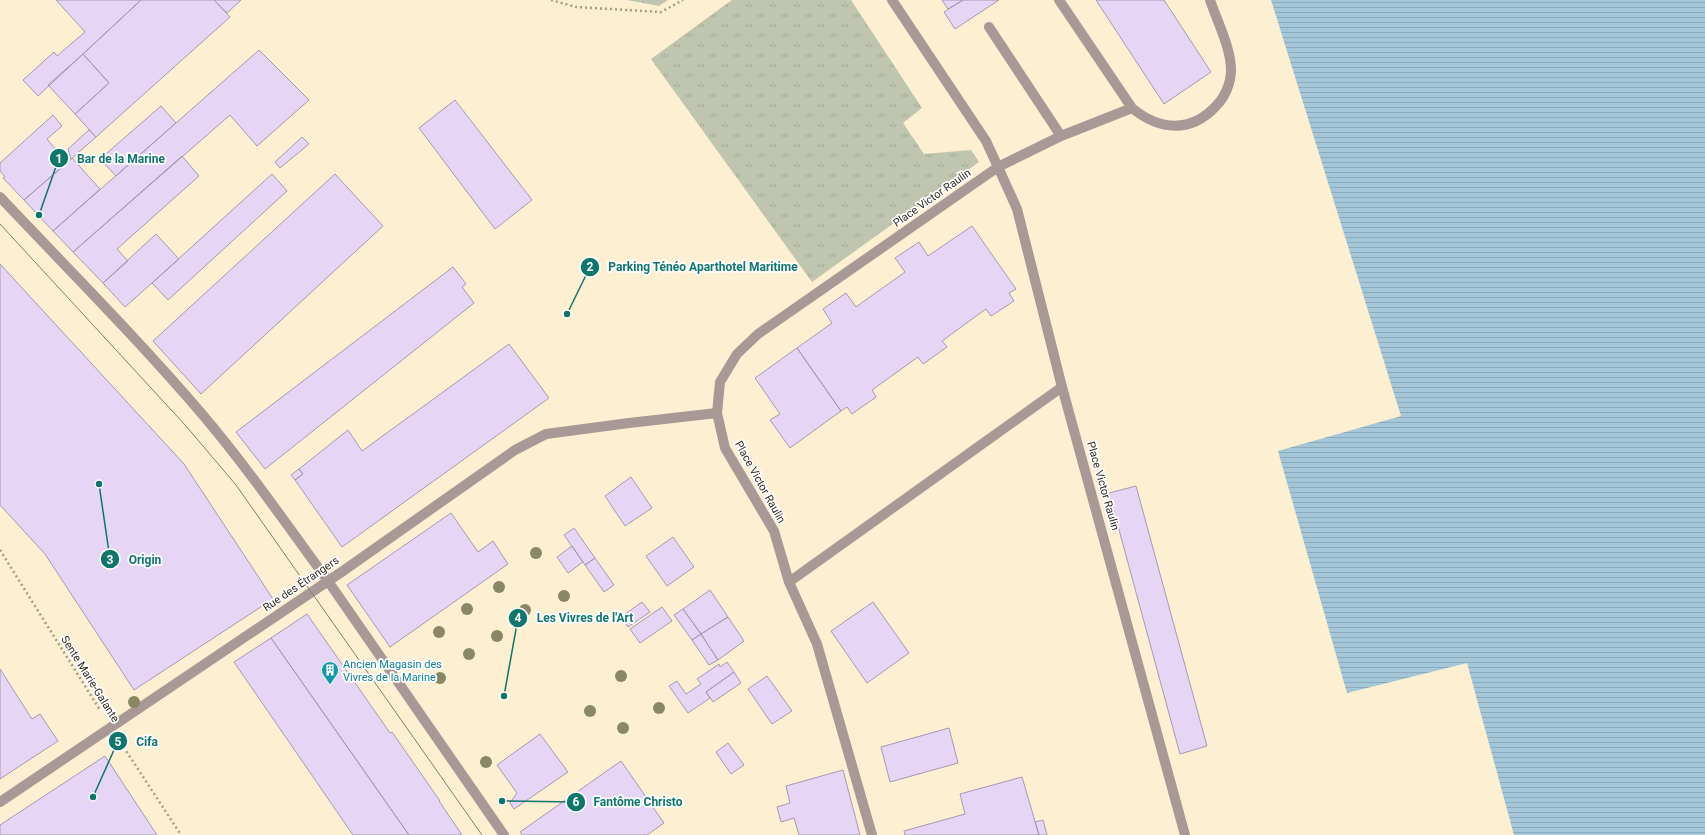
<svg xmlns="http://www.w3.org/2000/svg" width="1705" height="835" viewBox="0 0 1705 835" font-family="Roboto,sans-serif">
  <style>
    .grass { fill: url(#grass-tufts) }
    .forest { fill: url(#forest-firs) }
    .water { fill: url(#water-rules) }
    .building { fill: #e6d5f4; stroke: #a698b3 }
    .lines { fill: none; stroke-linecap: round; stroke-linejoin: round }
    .path { stroke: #a59b85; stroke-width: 2.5; stroke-dasharray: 2 3; stroke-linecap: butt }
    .service { stroke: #a89896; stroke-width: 10 }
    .minor { stroke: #a89896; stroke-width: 10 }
    .tertiary { stroke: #a89896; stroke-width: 10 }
    .tram { stroke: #867d6a; stroke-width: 1 }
    .tree { fill: #8a8864 }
    .labels { text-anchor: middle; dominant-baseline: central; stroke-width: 3.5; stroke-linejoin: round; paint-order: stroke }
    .street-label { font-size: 11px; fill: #302b20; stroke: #fff }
    .culture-label { font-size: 11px; fill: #0d838f; stroke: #fff; text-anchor: start }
    .leader { fill: none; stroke: #0f766e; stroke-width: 1.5 }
    .callout-dot { fill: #0f766e; stroke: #fff; stroke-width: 1.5 }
    .mark-label { font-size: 12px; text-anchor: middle; font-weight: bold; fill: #fff }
    .callout-label { font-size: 12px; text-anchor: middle; font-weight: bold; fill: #0f766e; stroke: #fff; stroke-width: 3.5; stroke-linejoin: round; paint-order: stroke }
  </style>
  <defs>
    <pattern id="grass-tufts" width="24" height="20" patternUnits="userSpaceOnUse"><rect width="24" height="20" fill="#bfc5ae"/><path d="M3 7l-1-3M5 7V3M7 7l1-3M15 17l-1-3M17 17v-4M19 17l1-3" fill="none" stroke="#a4a995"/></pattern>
    <pattern id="forest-firs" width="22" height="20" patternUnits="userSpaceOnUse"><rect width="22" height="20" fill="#bfc5ae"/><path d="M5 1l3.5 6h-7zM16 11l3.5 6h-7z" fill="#a4a995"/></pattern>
    <pattern id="water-rules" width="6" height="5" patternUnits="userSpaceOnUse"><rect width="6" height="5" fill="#a4c6d9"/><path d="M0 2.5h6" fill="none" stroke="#8eaaba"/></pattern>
  </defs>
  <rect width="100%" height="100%" fill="#fdefd1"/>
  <path class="grass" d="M732 0H851L922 108 903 123 924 154 971 150 979 162 812 282 651 59Z"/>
  <path class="forest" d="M627 0H668L659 6Z"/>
  <path class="water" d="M1271 0H1705V835H1514L1467 663 1347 693 1278 451 1401 416Z"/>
  <path class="building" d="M56 0H141L38 96 23 80 54 52 57 56 85 32Z
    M141 0H214L230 17 96 137 75 114 109 83 83 54Z
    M214 0H241L227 13Z
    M942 0H963L948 9Z
    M963 0H999L955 29 944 12Z
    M1096 0H1164L1211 72 1164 104Z
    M259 50 309 100 257 146 230 115 73 252 53 231Z
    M83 54 109 83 75 114 48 85Z
    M455 100 532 200 495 229 419 128Z
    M161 106 176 123 116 176 100 159Z
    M53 115 62 126 47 139 67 163 24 200 3 178 5 177 0 171V163Z
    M89 130 96 137 71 159 68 149Z
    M302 137 309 144 280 168 275 162Z
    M182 156 199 176 117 249 128 261 103 283 73 252Z
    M72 158 100 189 53 231 24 200Z
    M272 174 287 191 168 300 152 283Z
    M335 174 383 226 201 394 153 341Z
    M972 226 1016 289 1009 293 1014 301 991 316 986 309 942 341 947 347 923 364 918 357 872 390 876 397 852 414 847 407 841 411 797 348 832 323 823 309 846 293 856 307 905 272 895 258 919 242 928 256Z
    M156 234 179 259 125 307 103 283Z
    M0 264 184 464 273 599 134 690 45 554 0 505Z
    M453 267 466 284 462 287 474 303 265 469 236 432Z
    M509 344 549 398 342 547 295 480 303 474 299 469 348 430 362 451Z
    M797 348 841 411 790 448 770 420 780 414 755 378Z
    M299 469 303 474 295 480 291 475Z
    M631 477 652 508 625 526 605 496Z
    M1136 486 1207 746 1180 754 1109 493Z
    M451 513 478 552 493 541 508 564 390 647 347 585Z
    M574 528 595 558 585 565 564 535Z
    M673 537 694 567 667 586 646 556Z
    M572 546 583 562 568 573 557 557Z
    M595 558 614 585 604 592 585 565Z
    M710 590 728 617 701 634 683 609Z
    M642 602 650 612 628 627 621 617Z
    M873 602 909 653 867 683 831 631Z
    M662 607 672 621 640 643 630 629Z
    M683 609 701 634 692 640 674 615Z
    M307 614 390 733 392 732 440 801H439L462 835H409L271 638Z
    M728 617 744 641 718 660 701 634Z
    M701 634 718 660 709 665 692 640Z
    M271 638 409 835H353L234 662Z
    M727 662 734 672 706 692 710 698 688 713 669 686 677 681 686 694 701 684 697 679 719 664 720 667Z
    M0 669 32 719 40 714 58 741 0 779Z
    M734 672 741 683 713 702 706 692Z
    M767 676 792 711 772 724 748 689Z
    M949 728 958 763 890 782 881 747Z
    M540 734 568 772 514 809 510 803 517 793 497 765Z
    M728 743 744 765 731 774 716 752Z
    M105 756 157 835H0V825Z
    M621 761 664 823 647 835H522L520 832Z
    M843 770 860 835H799L794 818 781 822 777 807 790 803 786 786Z
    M1022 777 1039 835H905L904 831 965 814 960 794Z
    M1043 820 1047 835H1039L1035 822Z"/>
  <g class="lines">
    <path class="path" d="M551 0 576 7 661 12 683 0
      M0 550 100 710
      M121 743 181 835"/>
    <path class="service" d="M892 0 986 141 998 167 1061 136 1132 108C1160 131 1191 133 1216 106 1225 97 1231 83 1231 70 1231 48 1217 21 1210 0
      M1059 0 1132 108
      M989 27 1061 136
      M629 423 717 413
      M789 582 1062 387
      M872 835 817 644 789 582 774 531 725 448 717 413 720 382 737 354 758 334 998 167 1017 209 1062 387 1185 835"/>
    <path class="minor" d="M328 581 504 835
      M0 802 343 571 515 450 546 434 629 423"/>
    <path class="tertiary" d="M0 197C68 269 138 339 202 414 247 467 287 525 328 581"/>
    <path class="tram" d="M0 224 186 426 236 485 482 835"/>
  </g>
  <g class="tree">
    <circle cx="536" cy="553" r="6"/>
    <circle cx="499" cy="587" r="6"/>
    <circle cx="564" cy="596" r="6"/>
    <circle cx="467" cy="609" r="6"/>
    <circle cx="525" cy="610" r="6"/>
    <circle cx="439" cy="632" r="6"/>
    <circle cx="497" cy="636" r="6"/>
    <circle cx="469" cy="654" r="6"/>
    <circle cx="621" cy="676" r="6"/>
    <circle cx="440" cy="678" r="6"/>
    <circle cx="134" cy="702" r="6"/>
    <circle cx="659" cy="708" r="6"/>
    <circle cx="590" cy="711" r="6"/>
    <circle cx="623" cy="728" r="6"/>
    <circle cx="486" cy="762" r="6"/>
  </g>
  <defs>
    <g id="building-pin" transform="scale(0.9)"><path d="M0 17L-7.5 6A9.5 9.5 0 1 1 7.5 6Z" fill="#0f9aa8" stroke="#fff"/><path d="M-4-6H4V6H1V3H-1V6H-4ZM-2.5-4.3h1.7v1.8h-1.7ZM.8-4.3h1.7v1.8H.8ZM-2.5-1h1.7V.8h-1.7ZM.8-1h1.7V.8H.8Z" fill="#fff"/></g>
  </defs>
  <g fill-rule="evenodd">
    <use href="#building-pin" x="330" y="670"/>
  </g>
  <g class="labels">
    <g class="street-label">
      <text transform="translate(932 198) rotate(-35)">Place Victor Raulin</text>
      <text transform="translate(760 482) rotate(61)">Place Victor Raulin</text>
      <text transform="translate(1103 486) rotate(74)">Place Victor Raulin</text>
      <text transform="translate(301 584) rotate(-34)">Rue des Étrangers</text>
      <text transform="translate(90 679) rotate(58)">Sente Marie-Galante</text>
    </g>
    <g class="culture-label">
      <text x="343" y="664">Ancien Magasin des<tspan x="343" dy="13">Vivres de la Marine</tspan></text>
    </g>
  </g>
  <path class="leader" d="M39 215L59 158M567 314L590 267M99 484L110 559M504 696L518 618M93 797L118 741M502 801L576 802"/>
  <g class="callout-dot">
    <circle cx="39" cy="215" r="4"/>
    <circle cx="567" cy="314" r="4"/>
    <circle cx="99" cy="484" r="4"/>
    <circle cx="504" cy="696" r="4"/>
    <circle cx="93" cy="797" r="4"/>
    <circle cx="502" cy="801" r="4"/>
    <circle cx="59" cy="158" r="10"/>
    <circle cx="590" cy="267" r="10"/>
    <circle cx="110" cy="559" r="10"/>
    <circle cx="518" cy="618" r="10"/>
    <circle cx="118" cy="741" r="10"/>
    <circle cx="576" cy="802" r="10"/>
  </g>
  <g class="mark-label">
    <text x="59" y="163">1</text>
    <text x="590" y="271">2</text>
    <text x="110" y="564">3</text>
    <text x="518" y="622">4</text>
    <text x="118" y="746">5</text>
    <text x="576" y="806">6</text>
  </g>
  <g class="callout-label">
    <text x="121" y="163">Bar de la Marine</text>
    <text x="703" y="271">Parking Ténéo Aparthotel Maritime</text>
    <text x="145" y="564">Origin</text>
    <text x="585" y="622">Les Vivres de l'Art</text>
    <text x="147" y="746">Cifa</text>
    <text x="638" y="806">Fantôme Christo</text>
  </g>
</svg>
